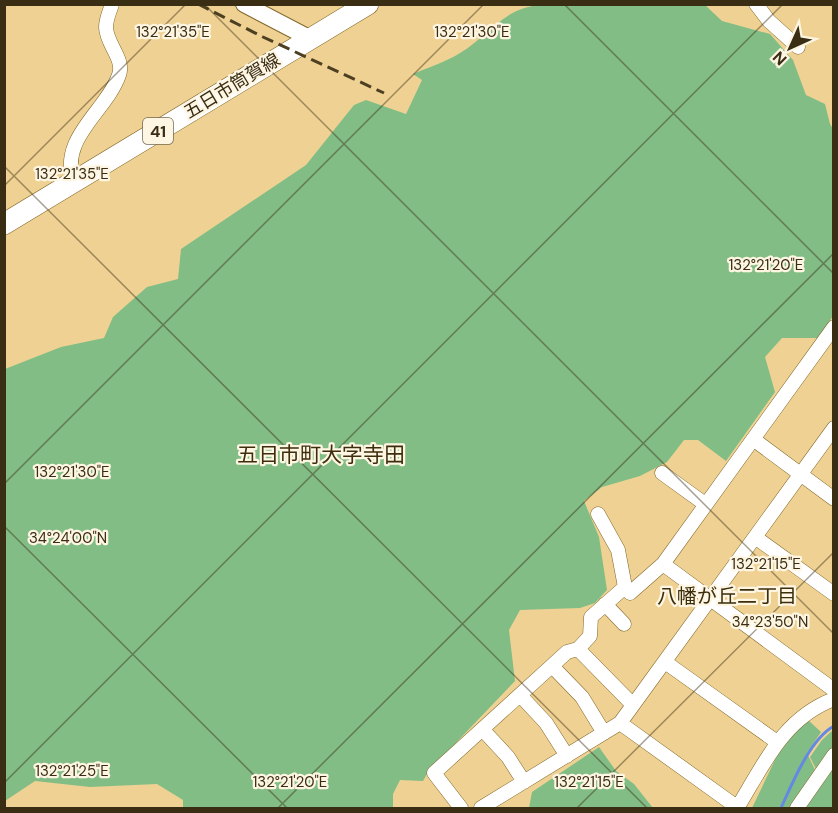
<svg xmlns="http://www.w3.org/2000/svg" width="838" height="813" viewBox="0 0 838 813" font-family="'DM Sans','Noto Sans JP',sans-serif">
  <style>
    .green { fill: #82bd85 }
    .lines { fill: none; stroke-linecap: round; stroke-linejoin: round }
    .stream { stroke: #6488e4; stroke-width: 3 }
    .minor-casing { stroke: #83682a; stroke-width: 15 }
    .tertiary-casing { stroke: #83682a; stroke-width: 18 }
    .primary-casing { stroke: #83682a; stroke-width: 22 }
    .minor { stroke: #fff; stroke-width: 14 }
    .tertiary { stroke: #fff; stroke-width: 16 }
    .primary { stroke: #fff; stroke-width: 21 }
    .rail { stroke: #4d3f21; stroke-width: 3; stroke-dasharray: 12 6; stroke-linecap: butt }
    .ticks { fill: none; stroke: #392d13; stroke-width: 1.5; stroke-opacity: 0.45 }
    .labels { text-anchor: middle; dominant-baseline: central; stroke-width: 4.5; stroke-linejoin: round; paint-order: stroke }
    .shield { fill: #fef6e3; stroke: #746951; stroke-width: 1.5 }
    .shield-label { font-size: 16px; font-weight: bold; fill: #392d13 }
    .street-label { font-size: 18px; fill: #392d13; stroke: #fef6e3 }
    .neighbourhood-label { font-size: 20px; fill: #3c2e0c; stroke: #fef6e3 }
    .quarter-label { font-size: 21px; fill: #3c2e0c; stroke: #fef6e3 }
    .ticks-label { font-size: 15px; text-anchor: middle; fill: #392d13; stroke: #fef6e3; stroke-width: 4.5; stroke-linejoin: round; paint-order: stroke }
  </style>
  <rect width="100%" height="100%" fill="#efd293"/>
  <path class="green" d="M554 4 705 5 722 21 770 34 793 60 806 95 825 104 830 124 833 129V316L818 338H782L765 357 775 392 726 461 698 440H684L667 462 640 476 602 487 584 501 599 537 607 590 595 603 580 608 520 610 509 630 515 681 428 772 423 781 400 780 393 794V808H183V800L157 784 90 787 35 781 5 801V369L61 347 104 338 113 317 147 287 178 279 181 249 306 165 354 105 366 100 406 114 422 80 413 74C429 67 446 62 460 53 491 35 508 0 552 6Z
    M807 719 821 732 807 753 816 772 833 762V808H752L784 741Z
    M833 730V751L817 771 810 757 822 740Z
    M599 747 616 771 634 784 653 808H529L532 792Z"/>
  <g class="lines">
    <path class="stream" d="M781 808C792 784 810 739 834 726"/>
    <g class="minor-casing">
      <path id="minor" d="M756 4 769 21 798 47
        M74 183C58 138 106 112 119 75 125 59 106 44 106 27 106 19 110 11 112 4
        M753 439 834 499
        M662 473 705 504
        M598 514 618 550 625 587
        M755 537 834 594
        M663 564 834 690
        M605 604 624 624
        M578 649 590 636 591 617 625 587 630 593 663 564 834 327
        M665 662 777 742
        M552 666 582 697 604 733
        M520 695 546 723 567 756
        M620 723 734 805H739C765 762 784 718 834 699
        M483 730 508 757 524 782
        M461 808 434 773 567 652 578 649 633 705
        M481 808 620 723 834 428
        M797 808 834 755"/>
    </g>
    <g class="tertiary-casing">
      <path id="tertiary" d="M244 4 311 39"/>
    </g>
    <g class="primary-casing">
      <path id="primary" d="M4 224 368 4"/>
    </g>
    <use href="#minor" class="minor"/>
    <use href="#tertiary" class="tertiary"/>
    <use href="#primary" class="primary"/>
    <path class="rail" d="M198 4 263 37 384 93"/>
  </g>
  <path class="ticks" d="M204 4 834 634M564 4 834 274M4 166 647 808M4 186 186 4M4 484 484 4M4 526 287 808M4 783 783 4M278 808 834 253M577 808 834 552"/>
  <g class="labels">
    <rect class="shield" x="143" y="118" width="30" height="26" rx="4.5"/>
    <g class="shield-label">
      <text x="158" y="131">41</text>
    </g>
    <g class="street-label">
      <text transform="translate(232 86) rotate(-31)">五日市筒賀線</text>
    </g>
    <g class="neighbourhood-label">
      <text x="727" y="596">八幡が丘二丁目</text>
    </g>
    <g class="quarter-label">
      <text x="321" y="455">五日市町大字寺田</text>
    </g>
  </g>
  <g class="ticks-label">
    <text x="173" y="37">132°21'35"E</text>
    <text x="472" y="37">132°21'30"E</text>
    <text x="72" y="179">132°21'35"E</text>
    <text x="766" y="270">132°21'20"E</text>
    <text x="72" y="477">132°21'30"E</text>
    <text x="68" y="543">34°24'00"N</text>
    <text x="766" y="569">132°21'15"E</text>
    <text x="770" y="627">34°23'50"N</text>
    <text x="72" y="776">132°21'25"E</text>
    <text x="290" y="787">132°21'20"E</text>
    <text x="589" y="787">132°21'15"E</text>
  </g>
  <rect width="838" height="813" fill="none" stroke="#392d13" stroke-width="12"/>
  <g transform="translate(790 48) rotate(225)" stroke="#fef6e3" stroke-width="4.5" paint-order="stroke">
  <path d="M0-4.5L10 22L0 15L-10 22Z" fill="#392d13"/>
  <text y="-9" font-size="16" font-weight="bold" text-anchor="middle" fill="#392d13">N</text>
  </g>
</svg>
